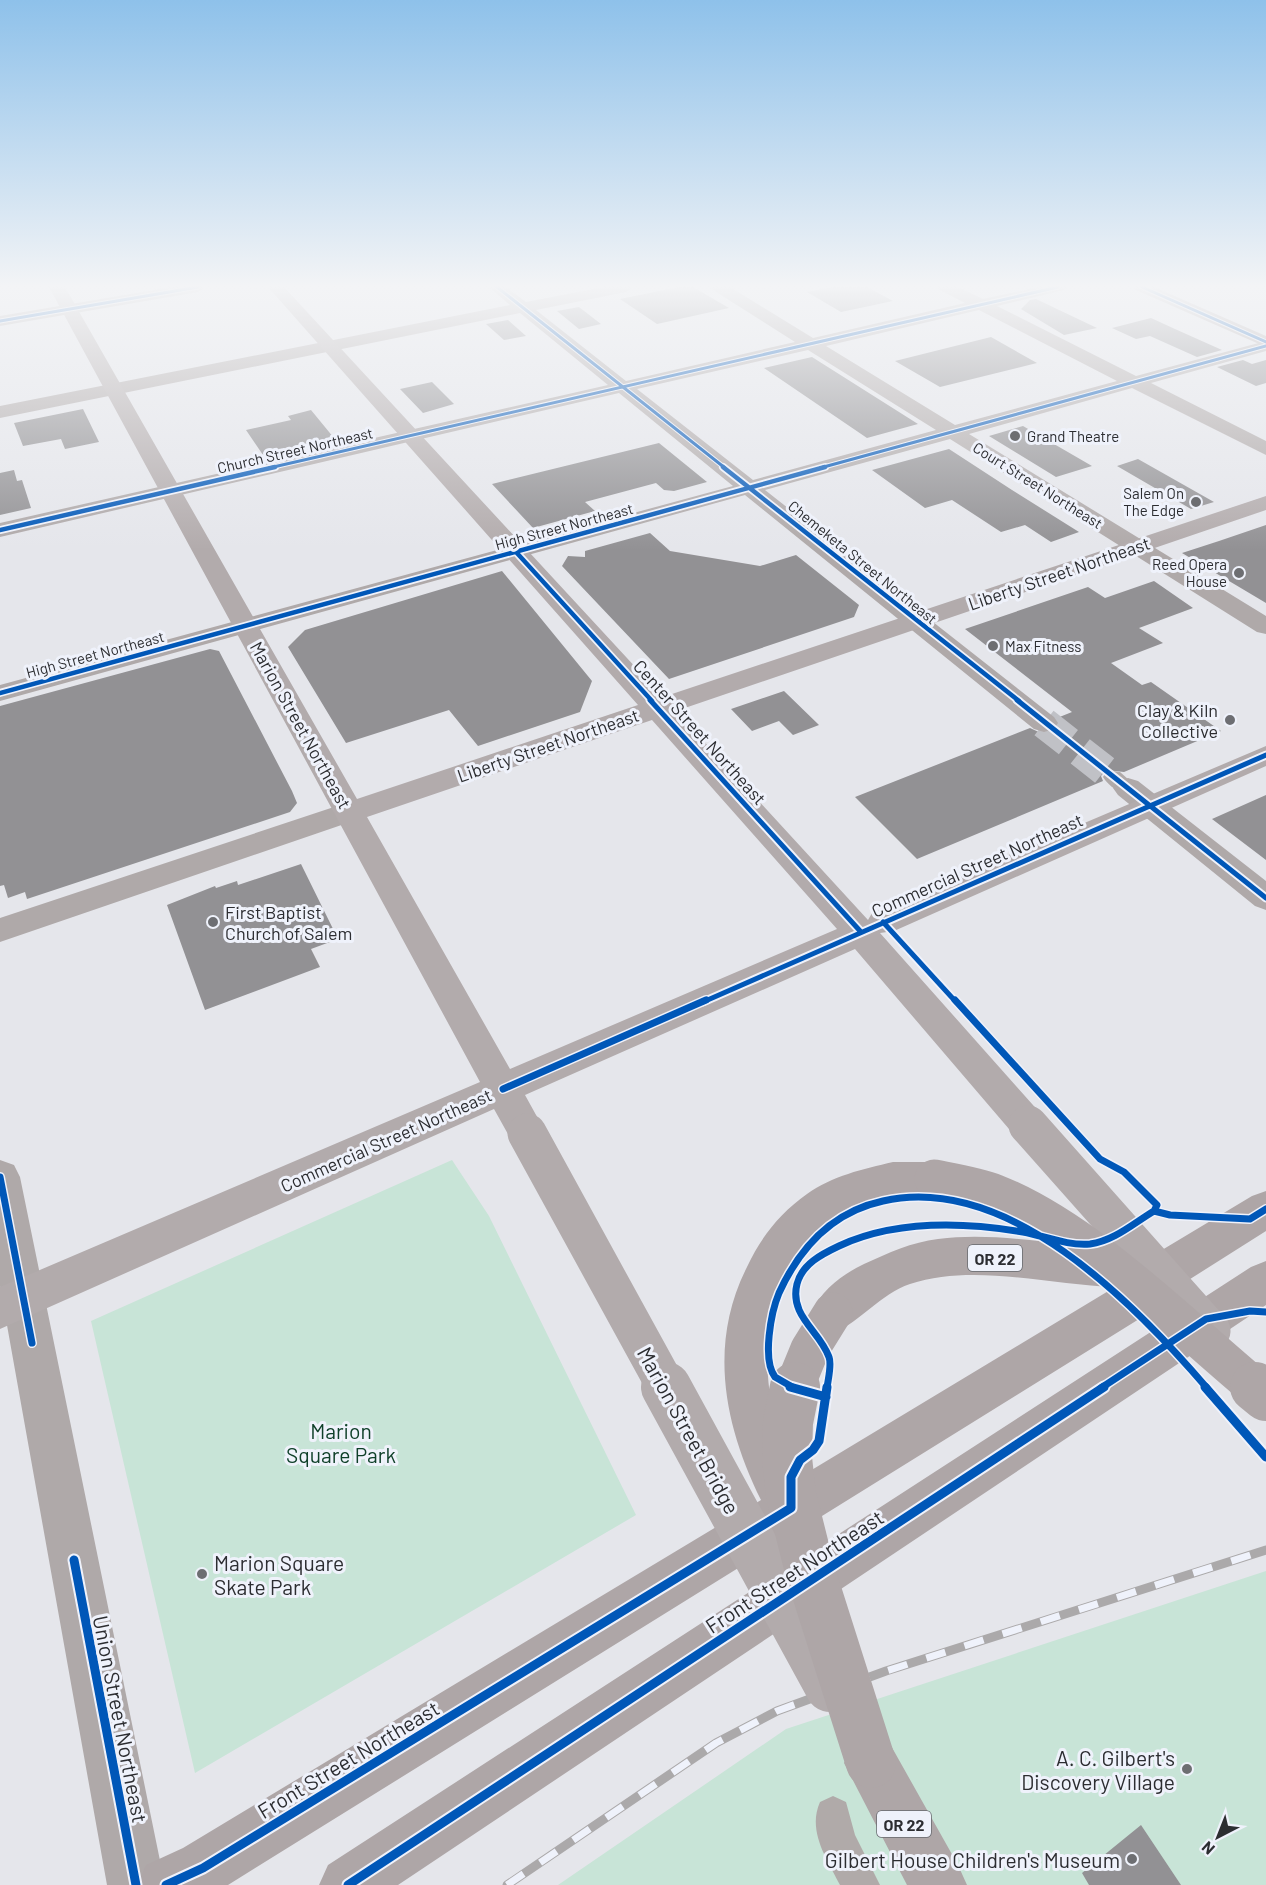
<svg xmlns="http://www.w3.org/2000/svg" width="1266" height="1885" viewBox="0 0 1266 1885" font-family="Barlow,sans-serif">
  <style>
    .green { fill: #c8e4d7 }
    .building { fill: #929194 }
    .lines { fill: none; stroke-linecap: round; stroke-linejoin: round }
    .secondary-tunnel { stroke: #c0c1c6; stroke-width: 31; stroke-dasharray: 31 15; stroke-linecap: butt }
    .street { fill: #b0aaa9; fill-rule: evenodd }
    .secondary { fill: #afa9a9; fill-rule: evenodd }
    .primary { fill: #b2abac; fill-rule: evenodd }
    .highway { fill: #aea6a7; fill-rule: evenodd }
    .rail-casing { stroke: #aba9aa; stroke-width: 9 }
    .rail { stroke: #eff2fb; stroke-width: 7; stroke-dasharray: 20; stroke-linecap: butt }
    .primary-bridge-far1 { stroke: #b2abac; stroke-width: 39 }
    .primary-bridge { stroke: #b2abac; stroke-width: 50 }
    .highway-bridge-far1 { stroke: #aea6a7; stroke-width: 39 }
    .highway-bridge { stroke: #aea6a7; stroke-width: 50 }
    .cycleway-far4-casing { stroke: #eff2fb; stroke-width: 5 }
    .cycleway-far3-casing { stroke: #eff2fb; stroke-width: 8 }
    .cycleway-far2-casing { stroke: #eff2fb; stroke-width: 9 }
    .cycleway-far1-casing { stroke: #eff2fb; stroke-width: 10 }
    .cycleway-casing { stroke: #eff2fb; stroke-width: 13 }
    .cycleway-far4 { stroke: #0057b8; stroke-width: 3 }
    .cycleway-far3 { stroke: #0057b8; stroke-width: 4.5 }
    .cycleway-far2 { stroke: #0057b8; stroke-width: 5 }
    .cycleway-far1 { stroke: #0057b8; stroke-width: 7 }
    .cycleway { stroke: #0057b8; stroke-width: 9 }
    .poi-dot { fill: #6d6e72; stroke: #eff2fb; stroke-width: 2 }
    .labels { text-anchor: middle; dominant-baseline: central; stroke-width: 6; stroke-linejoin: round; paint-order: stroke }
    .far-poi-label { font-size: 15px; fill: #2c2d31; stroke: #eff2fb; text-anchor: start }
    .far-street-label { font-size: 15px; fill: #2c2d31; stroke: #eff2fb }
    .shield { fill: #eff2fb; stroke: #66686e; stroke-width: 1.5 }
    .shield-label { font-size: 16px; font-weight: bold; fill: #2c2d31 }
    .street-label { font-size: 18px; fill: #2c2d31; stroke: #eff2fb }
    .poi-label { font-size: 18px; fill: #2c2d31; stroke: #eff2fb; text-anchor: end }
    .near-park-label { font-size: 21px; fill: #0f4029; stroke: #eff2fb }
    .near-street-label { font-size: 21px; fill: #2c2d31; stroke: #eff2fb }
    .near-poi-label { font-size: 21px; fill: #2c2d31; stroke: #eff2fb; text-anchor: end }
  </style>
  <rect width="100%" height="100%" fill="#e5e6eb"/>
  <path class="green" d="M452 1160 489 1216 636 1515 195 1773 91 1321Z
    M1266 1571V1885H558L786 1729Z"/>
  <path class="building" d="M679 287H693L729 308 657 324 620 299Z
    M832 287H867L893 301 841 312 807 292Z
    M1036 299 1097 328 1064 335 1021 309 1030 300Z
    M579 307 601 324 579 329 557 311Z
    M1151 318 1175 329 1222 350 1197 357 1150 336 1136 339 1112 328Z
    M508 320 526 336 504 340 486 324Z
    M991 337 1037 363 940 387 895 361Z
    M812 357 918 424 867 438 764 368Z
    M1243 360 1252 364 1266 360V383L1256 386 1217 367Z
    M432 382 454 404 423 413 400 389Z
    M83 409 99 442 65 449 61 439 23 446 14 423Z
    M311 410 334 438 263 455 246 430 291 420 288 416Z
    M1023 426 1073 455 1092 466 1056 477 989 436Z
    M659 443 707 482 674 491 664 490 656 483 585 502 595 511 533 528 492 484Z
    M949 449 1012 490 1079 532 1051 542 1025 525 1001 532 952 500 925 508 872 470Z
    M1138 459 1214 502 1191 509 1117 466Z
    M14 470 17 481 22 480 31 508 0 515V473Z
    M1266 525V603L1182 553 1219 541Z
    M650 533 670 551 760 566 796 555 859 605 854 617 669 679 562 566 568 556 585 557V551Z
    M502 571 592 681 580 712 478 746 449 710 346 743 288 647 305 630Z
    M1154 581 1193 608 1139 628 1163 643 1111 663 1142 685 1151 682 1221 731 1124 772 1106 770 1101 776 1103 781 917 859 855 797 1030 728 1043 734 1055 731 1060 724 1057 718 1072 712 965 629 1088 587 1105 598Z
    M210 649 219 651 292 791 297 803 290 812 27 899 25 892 8 898 4 885 0 886V706Z
    M784 691 819 725 793 735 779 721 752 731 731 709Z
    M1266 795V860L1212 819Z
    M301 864 338 939 311 949 320 967 205 1010 167 905 215 886 216 888 237 881 238 885Z
    M1141 1825 1181 1885H1089L1082 1873Z"/>
  <g class="lines">
    <path class="secondary-tunnel" d="M1044 723 1113 777"/>
    <path class="street" d="M1113 771 1120 772 1138 788 1135 793C1123 796 1110 788 1103 777L1106 772Z
      M833 1796 846 1802 855 1835 880 1885H840C827 1859 807 1831 820 1802Z"/>
    <path class="secondary" d="M172 287H206L198 292 0 326V316Z
      M489 287H506L526 302 604 287H634L626 292 536 310 626 381 795 342 713 290 711 287H730L813 338 965 303 940 290 938 287H958L983 299 1039 287H1066L1064 290 997 306 1136 376 1266 341V351L1151 383 1266 441V455L1132 388 969 434 1266 616V634L1257 632 950 439 765 490 1054 717 1058 723 1054 729 1044 732 1034 729 745 495 0 701V685L733 486 619 393 0 537V523L608 385 520 313 0 418V406L510 305ZM979 310 1117 381 955 425 826 346ZM808 350 936 430 753 480 637 389Z
      M1128 778 1138 781 1266 881V910L1255 906 1118 795 1113 788 1118 781Z
      M349 802 359 805 364 812 359 819 0 942V918Z
      M0 1160 14 1165 20 1177 165 1885H107L0 1286Z"/>
    <path class="primary" d="M49 287H65L357 799 638 705 268 287H284L663 697 1266 496V510L676 711 868 920 872 913 1266 746V766L894 931 880 933 1041 1114 1047 1125 1041 1136 1028 1141 1015 1136 855 949 525 1095 546 1133 540 1145 527 1149 514 1145 494 1109 0 1329V1287L480 1082ZM652 720 837 929 510 1069 367 817Z"/>
    <path class="highway" d="M1134 287H1154L1266 336V347L1136 290Z
      M893 1162H934L948 1167 954 1179 948 1191C920 1201 890 1194 862 1205 778 1237 753 1337 775 1418 781 1439 791 1457 800 1477L1115 1287C1049 1285 974 1263 910 1284 880 1294 862 1321 833 1333L818 1327 812 1312C821 1290 843 1274 864 1264 888 1253 912 1242 938 1239 999 1231 1063 1247 1125 1248L1140 1254 1144 1264 1157 1253 1252 1196 1266 1191V1231L1187 1281 1152 1311 228 1885H137L146 1865 183 1848 761 1500C724 1425 708 1344 747 1267 761 1237 780 1213 807 1194 832 1176 863 1169 893 1162Z
      M1266 1261V1305L398 1885H319L328 1865 1251 1267Z
      M871 1736 890 1744 958 1865 967 1885H907L844 1763 852 1744Z"/>
    <g class="rail-casing">
      <path id="rail" d="M507 1885 716 1743 777 1711 886 1671 1266 1550"/>
    </g>
    <use href="#rail" class="rail"/>
    <path class="primary-bridge-far1" d="M1028 1125 1211 1331
      M527 1133 667 1388"/>
    <path class="primary-bridge" d="M666 1387 830 1687"/>
    <path class="highway-bridge-far1" d="M934 1179C955 1183 976 1186 996 1194 1088 1231 1180 1325 1256 1388
      M794 1388 810 1349 833 1312"/>
    <path class="highway-bridge" d="M795 1387 788 1422 787 1458 791 1495 810 1571 871 1763
      M1255 1387 1266 1396"/>
    <g class="cycleway-far4-casing">
      <path id="cycleway-far4" d="M497 287 725 468
        M1142 287 1266 342
        M0 321 198 287
        M269 468 1058 287
        M820 468 1266 346"/>
    </g>
    <g class="cycleway-far3-casing">
      <path id="cycleway-far3" d="M723 467 1019 701
        M0 530 275 467
        M516 552 652 701
        M0 693 825 467"/>
    </g>
    <g class="cycleway-far2-casing">
      <path id="cycleway-far2" d="M650 700 861 932
        M1017 700 1266 898
        M883 922 956 1002
        M703 1002 1266 755"/>
    </g>
    <g class="cycleway-far1-casing">
      <path id="cycleway-far1" d="M955 1000 1100 1159 1124 1172 1157 1205 1154 1211
        M503 1089 706 1000
        M0 1177 32 1343
        M1154 1211 1170 1215 1250 1219 1266 1209
        M794 1388 775 1377C762 1360 771 1312 779 1293 800 1247 832 1212 883 1201 1008 1173 1133 1302 1207 1388
        M827 1388C828 1379 832 1365 829 1357 820 1331 789 1316 797 1284 802 1264 822 1254 839 1246 895 1220 963 1222 1023 1232 1045 1236 1067 1246 1090 1244 1114 1241 1134 1223 1154 1211
        M1101 1388 1206 1319 1250 1311 1266 1312"/>
    </g>
    <g class="cycleway-casing">
      <path id="cycleway" d="M790 1387 826 1397
        M1205 1387 1266 1457
        M74 1560 136 1885
        M166 1885 203 1868 791 1508V1477L800 1460 813 1450 819 1441 827 1387
        M348 1885 1104 1387"/>
    </g>
    <use href="#cycleway-far4" class="cycleway-far4"/>
    <use href="#cycleway-far3" class="cycleway-far3"/>
    <use href="#cycleway-far2" class="cycleway-far2"/>
    <use href="#cycleway-far1" class="cycleway-far1"/>
    <use href="#cycleway" class="cycleway"/>
  </g>
  <linearGradient id="sky" x2="0" y2="1"><stop stop-color="#8ec1ea"/><stop offset="0.52" stop-color="#f3f4f6"/><stop offset="1" stop-color="#f3f4f6" stop-opacity="0"/></linearGradient>
  <rect width="1266" height="550" fill="url(#sky)"/>
  <g class="poi-dot">
    <circle cx="1015" cy="436" r="6"/>
    <circle cx="1196" cy="502" r="6"/>
    <circle cx="1239" cy="573" r="6"/>
    <circle cx="993" cy="646" r="6"/>
    <circle cx="1230" cy="720" r="6"/>
    <circle cx="213" cy="922" r="6"/>
    <circle cx="202" cy="1574" r="6"/>
    <circle cx="1187" cy="1769" r="6"/>
    <circle cx="1132" cy="1859" r="6"/>
  </g>
  <g class="labels">
    <g class="far-poi-label">
      <text x="1027" y="436">Grand Theatre</text>
      <text x="1184" y="493" text-anchor="end">Salem On<tspan x="1184" dy="17">The Edge</tspan></text>
      <text x="1227" y="564" text-anchor="end">Reed Opera<tspan x="1227" dy="17">House</tspan></text>
      <text x="1005" y="646">Max Fitness</text>
    </g>
    <g class="far-street-label">
      <text transform="translate(295 450) rotate(-13)">Church Street Northeast</text>
      <text transform="translate(1038 485) rotate(32)">Court Street Northeast</text>
      <text transform="translate(564 526) rotate(-15)">High Street Northeast</text>
      <text transform="translate(863 562) rotate(39)">Chemeketa Street Northeast</text>
      <text transform="translate(95 654) rotate(-15)">High Street Northeast</text>
    </g>
    <g class="shield">
      <rect x="968" y="1245" width="54" height="26" rx="4.5"/>
      <rect x="877" y="1811" width="54" height="26" rx="4.5"/>
    </g>
    <g class="shield-label">
      <text x="995" y="1258">OR 22</text>
      <text x="904" y="1824">OR 22</text>
    </g>
    <g class="street-label">
      <text transform="translate(1059 573) rotate(-19)">Liberty Street Northeast</text>
      <text transform="translate(301 725) rotate(61)">Marion Street Northeast</text>
      <text transform="translate(700 732) rotate(48)">Center Street Northeast</text>
      <text transform="translate(548 745) rotate(-19)">Liberty Street Northeast</text>
      <text transform="translate(977 865) rotate(-24)">Commercial Street Northeast</text>
      <text transform="translate(386 1140) rotate(-24)">Commercial Street Northeast</text>
    </g>
    <g class="poi-label">
      <text x="1218" y="710">Clay &amp; Kiln<tspan x="1218" dy="21">Collective</tspan></text>
      <text x="225" y="912" text-anchor="start">First Baptist<tspan x="225" dy="21">Church of Salem</tspan></text>
    </g>
    <g class="near-park-label">
      <text x="341" y="1430">Marion<tspan x="341" dy="24">Square Park</tspan></text>
    </g>
    <g class="near-street-label">
      <text transform="translate(689 1430) rotate(61)">Marion Street Bridge</text>
      <text transform="translate(794 1571) rotate(-33)">Front Street Northeast</text>
      <text transform="translate(121 1719) rotate(79)">Union Street Northeast</text>
      <text transform="translate(348 1759) rotate(-31)">Front Street Northeast</text>
    </g>
    <g class="near-poi-label">
      <text x="214" y="1562" text-anchor="start">Marion Square<tspan x="214" dy="24">Skate Park</tspan></text>
      <text x="1175" y="1757">A. C. Gilbert's<tspan x="1175" dy="24">Discovery Village</tspan></text>
      <text x="1120" y="1859">Gilbert House Children's Museum</text>
    </g>
  </g>
  <g transform="translate(1218 1837) rotate(222)" stroke="#eff2fb" stroke-width="4.5" paint-order="stroke">
  <path d="M0-4.5L10 22L0 15L-10 22Z" fill="#2c2d31"/>
  <text y="-9" font-size="16" font-weight="bold" text-anchor="middle" fill="#2c2d31">N</text>
  </g>
</svg>
